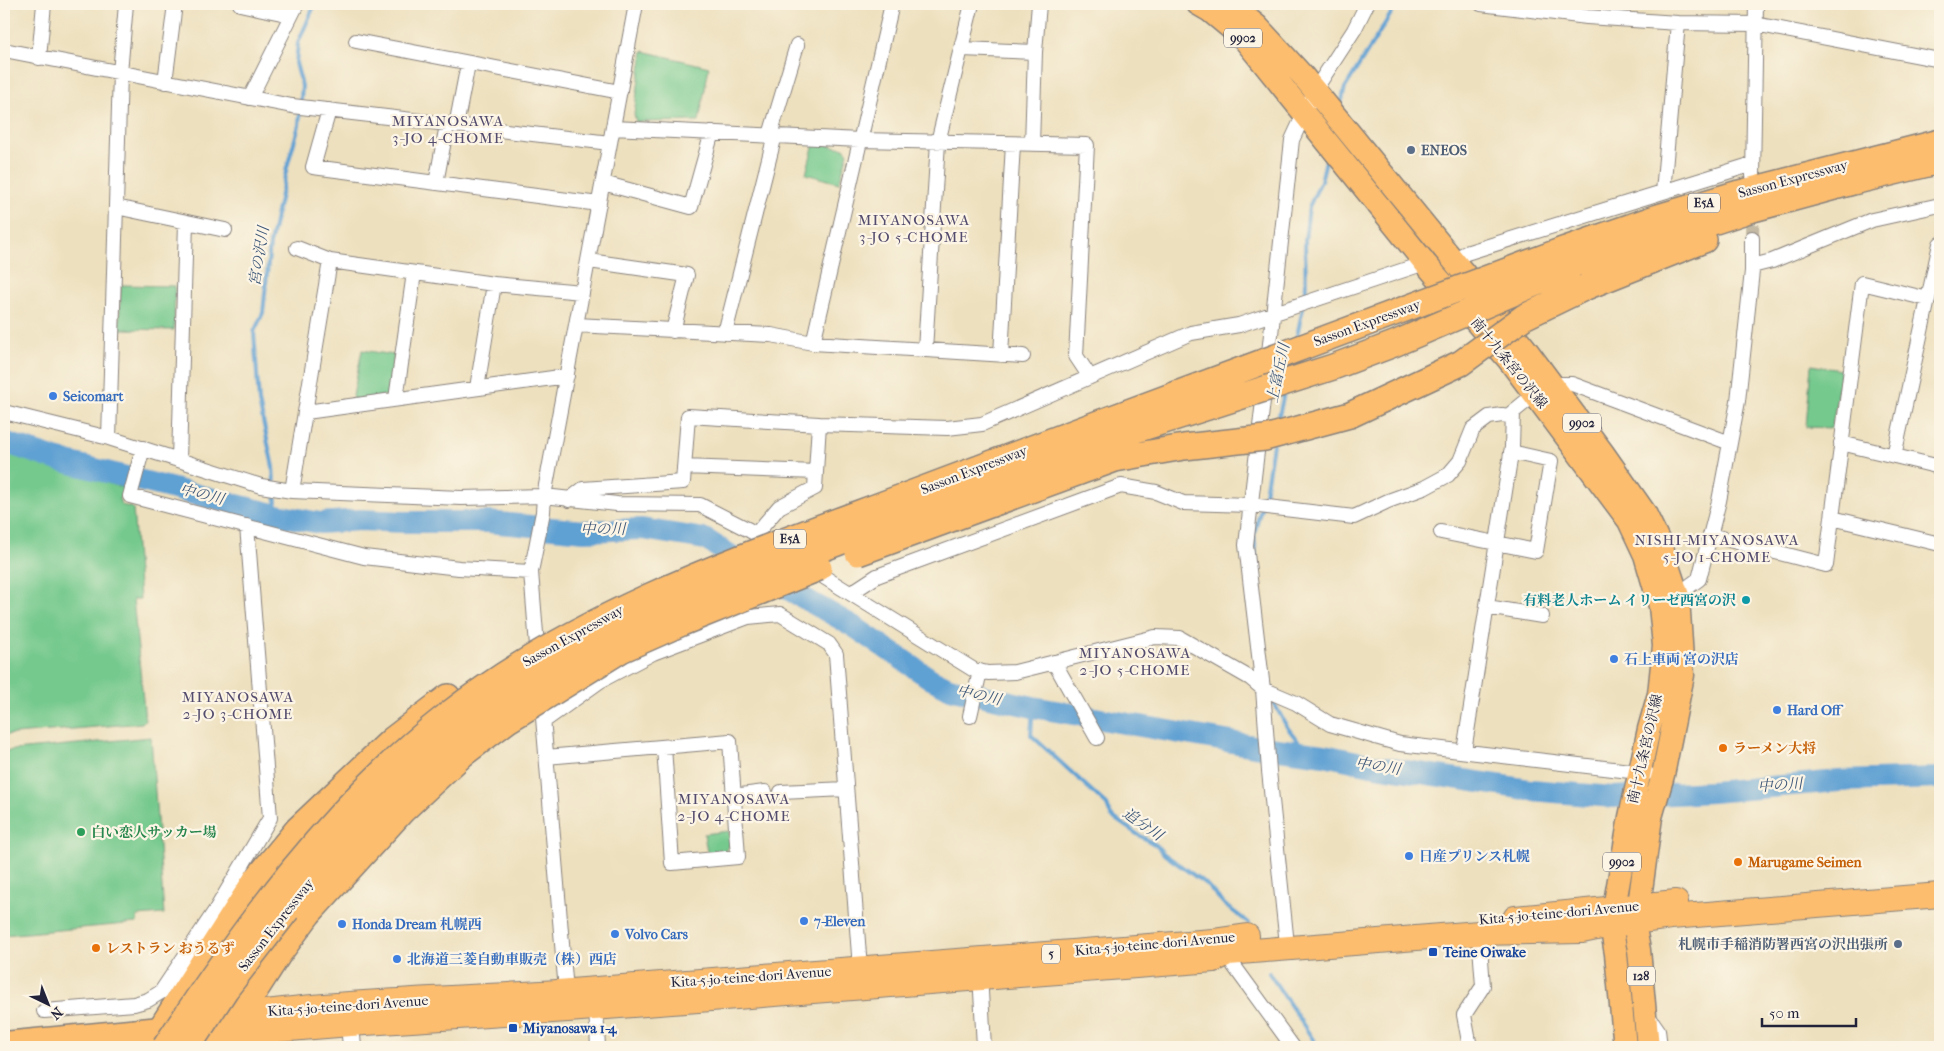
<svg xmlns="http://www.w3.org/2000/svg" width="1944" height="1051" viewBox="0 0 1944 1051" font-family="'IM FELL French Canon','Noto Serif JP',serif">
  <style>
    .green { fill: #74c98d; stroke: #4b7664 }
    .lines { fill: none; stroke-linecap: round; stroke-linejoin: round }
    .stream { stroke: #61a1d3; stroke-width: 4 }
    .river { stroke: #61a1d3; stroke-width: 22 }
    .minor-tunnel { stroke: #c4baa4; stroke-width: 14; stroke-dasharray: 14 7; stroke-linecap: butt }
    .minor-casing { stroke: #88817c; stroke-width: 16 }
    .tertiary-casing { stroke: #88817c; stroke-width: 20 }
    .primary-casing { stroke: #88817c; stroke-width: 25 }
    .trunk-casing { stroke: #88817c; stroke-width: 26 }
    .motorway-casing { stroke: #88817c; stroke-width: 28 }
    .minor { stroke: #fff; stroke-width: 14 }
    .tertiary { stroke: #fff; stroke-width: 18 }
    .primary { stroke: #fcbd6e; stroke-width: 22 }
    .trunk { stroke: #fcbd6e; stroke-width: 24 }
    .motorway { stroke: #fcbd6e; stroke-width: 25 }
    .motorway-bridge-casing { stroke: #88817c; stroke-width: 28; stroke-linecap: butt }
    .motorway-bridge { stroke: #fcbd6e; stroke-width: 25 }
    .service-dot { fill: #5c6f8a; stroke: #fcf5e5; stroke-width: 2 }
    .shop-dot { fill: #3f7fe0; stroke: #fcf5e5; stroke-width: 2 }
    .culture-dot { fill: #0f9aa8; stroke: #fcf5e5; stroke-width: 2 }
    .food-dot { fill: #e8710a; stroke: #fcf5e5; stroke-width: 2 }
    .leisure-dot { fill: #2e9e5b; stroke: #fcf5e5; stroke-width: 2 }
    .transit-dot { fill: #1a4fb4; stroke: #fcf5e5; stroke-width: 2 }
    .labels { text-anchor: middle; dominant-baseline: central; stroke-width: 4.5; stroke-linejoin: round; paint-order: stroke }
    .shield { fill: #fcf5e5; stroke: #63616e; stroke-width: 1 }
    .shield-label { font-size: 12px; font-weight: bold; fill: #22223b }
    .service-label { font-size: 14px; font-weight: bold; fill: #4e5e75; stroke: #fcf5e5; text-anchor: start }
    .street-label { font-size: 14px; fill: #22223b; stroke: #fcf5e5 }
    .shop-label { font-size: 14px; font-weight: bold; fill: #366cbe; stroke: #fcf5e5; text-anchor: start }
    .culture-label { font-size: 14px; font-weight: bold; fill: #0d838f; stroke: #fcf5e5; text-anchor: end }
    .food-label { font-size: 14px; font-weight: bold; fill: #c56008; stroke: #fcf5e5; text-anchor: start }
    .leisure-label { font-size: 14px; font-weight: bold; fill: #27864d; stroke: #fcf5e5; text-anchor: start }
    .transit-label { font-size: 14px; font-weight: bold; fill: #164399; stroke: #fcf5e5; text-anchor: start }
    .neighbourhood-label { font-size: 15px; letter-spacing: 1px; fill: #544c6e; stroke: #fcf5e5 }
    .water-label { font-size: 15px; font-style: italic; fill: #3b5578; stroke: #fcf5e5 }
  </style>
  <rect width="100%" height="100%" fill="#fcf5e5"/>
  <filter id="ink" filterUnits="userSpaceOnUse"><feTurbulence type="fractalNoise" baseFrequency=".02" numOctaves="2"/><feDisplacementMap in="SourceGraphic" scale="10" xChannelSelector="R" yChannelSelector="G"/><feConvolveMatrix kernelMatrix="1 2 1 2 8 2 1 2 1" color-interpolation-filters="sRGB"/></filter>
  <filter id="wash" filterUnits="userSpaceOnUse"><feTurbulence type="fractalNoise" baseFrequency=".0096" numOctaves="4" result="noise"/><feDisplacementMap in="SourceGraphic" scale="20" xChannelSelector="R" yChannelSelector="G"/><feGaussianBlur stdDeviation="1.12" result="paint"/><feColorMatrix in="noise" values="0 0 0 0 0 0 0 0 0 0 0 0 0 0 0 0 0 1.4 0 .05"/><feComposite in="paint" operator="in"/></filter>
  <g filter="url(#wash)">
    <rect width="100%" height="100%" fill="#ede0be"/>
    <path class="green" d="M643 51 709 67 699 121 636 122 634 114Z
      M814 143 844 148 848 153 839 183 806 174Z
      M121 285 175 286 174 330 119 329Z
      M362 350 394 355 388 395 352 401Z
      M1811 365 1841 370 1832 428 1806 427Z
      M4 453 70 470 126 489 119 499 122 505 133 508 140 599H133L145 720 142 723 4 735Z
      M151 737 164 914 137 916V923L4 935V751Z
      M729 831 730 845 726 850 707 852 704 834Z"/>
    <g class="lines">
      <path class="stream" d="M1340 108 1345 88 1397 4
        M1306 298 1305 240 1309 207 1321 181 1327 156
        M1296 340 1303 308
        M1277 425 1284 393
        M274 484 273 467 259 402 254 332 263 313 270 244 287 167 299 125 302 86 296 63 298 43 315 4
        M275 491 277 515
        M1259 595 1254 534 1265 494 1273 444
        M1270 696 1287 727 1307 753
        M1033 707 1031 735 1107 805 1111 816 1137 834 1156 845 1164 854 1206 884 1225 905 1249 923
        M1269 973 1318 1047"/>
      <path class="river" d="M4 442 55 459 277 515 320 523 360 520 403 522H488L584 531 642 529 705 539 752 569 853 626 931 679 949 688 1033 707 1254 746 1324 755 1381 767 1531 790 1613 797 1712 792 1839 781 1940 778"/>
    </g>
  </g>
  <g filter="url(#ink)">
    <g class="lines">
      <path class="minor-tunnel" d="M1752 238 1753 204"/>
      <g class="minor-casing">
        <path id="minor" d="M240 4 291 15
          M1481 4 1587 17 1678 23 1755 24 1940 60
          M356 41 620 92
          M962 49 1035 52
          M4 50 292 106 610 143
          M39 58 44 4
          M165 82 175 4
          M250 98 297 4
          M329 110 313 167 599 204
          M456 126 468 64
          M613 128 860 140 1087 145 1076 356 1090 377
          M770 135 797 45
          M1032 144 1035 52 1039 4
          M1753 176 1756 4
          M436 183 447 125
          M603 183 691 207 712 132
          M1663 192 1678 23
          M116 207 225 230
          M297 248 330 261 494 284 582 292
          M1453 260 1466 253 1753 164
          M589 261 687 275 673 331
          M1752 266 1772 261 1872 220 1940 205
          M576 325 771 335 813 343 1023 356
          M725 333 775 135
          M813 343 892 4
          M925 350 938 142 972 4
          M1001 355 1013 144
          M1268 362 1292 140 1315 90 1354 30 1367 4
          M1265 384 1246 545 1263 689 1269 771 1286 935
          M1552 384H1572L1730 443
          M477 388 494 284
          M396 399 414 273
          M4 412 109 438 261 486 292 491 461 498 544 496 617 504 700 505 749 530 776 546
          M306 412 567 376
          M109 438 120 73 126 4
          M1841 443 1940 467
          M143 448 130 496 364 557 459 568 531 572
          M1894 456 1940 244
          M179 460 186 222
          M684 467 816 472
          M292 491 330 261
          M569 500 583 489 683 482 688 416 819 424 947 428 982 424 1191 333 1239 325 1425 263
          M1832 518 1940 544
          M1441 532 1536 551 1551 461 1511 452
          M756 534 779 507 815 488 819 424
          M1710 535 1826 565 1862 283 1928 299
          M811 569 974 670 988 673 1015 672 1155 637 1180 638 1250 678 1263 689 1296 703 1330 724 1400 744 1647 773
          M851 593 877 576 1121 486 1156 492 1183 503 1250 505 1354 517 1388 501 1424 488 1448 475 1460 461 1473 429 1489 417 1502 415 1508 416 1535 394
          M1673 598 1699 579 1719 501 1738 401 1752 271V238
          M1487 607 1542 616
          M538 658 531 572 543 512 544 496 636 4
          M1054 662 1097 738
          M541 694 566 991
          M970 716 980 671
          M544 721 600 681 653 653 748 617 780 614 829 644 836 654 860 968
          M1464 751 1512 447 1513 412
          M546 757 650 748 730 741 738 857 672 863 664 747
          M781 792 846 789
          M733 796 765 792
          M1228 949 1234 966 1293 1047
          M980 973 984 1047
          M596 1008 598 1047
          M44 1011 134 1004 148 1000 161 992 215 911 270 818 247 526
          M1651 1020 1658 1030 1660 1047
          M1470 1047 1464 1015 1483 986 1479 933"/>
      </g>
      <g class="tertiary-casing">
        <path id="tertiary" d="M349 1013 352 1047"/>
      </g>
      <g class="primary-casing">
        <path id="primary" d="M1198 4 1210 11 1244 39 1425 263 1508 359 1629 521 1645 555 1660 606 1664 646 1659 694 1649 729 1630 817 1611 925 1616 954 1625 1047
          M1230 4 1257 26 1302 75 1525 348 1603 453 1645 513 1662 548 1678 596 1683 675 1663 775 1651 817 1639 905 1634 923 1639 950 1648 1047
          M4 1043 161 1028"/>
      </g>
      <g class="trunk-casing">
        <path id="trunk" d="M1515 918 1676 902
          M192 1023C317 1000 445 1000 571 991 785 975 999 958 1213 941L1247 936
          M180 1030 228 1034 350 1024 568 1010 1214 960 1228 953 1479 933 1582 931 1611 925 1671 917 1940 895
          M147 1047 161 1028"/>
      </g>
      <g class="motorway-casing">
        <path id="motorway" d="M1563 250 1655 218 1739 193 1940 142
          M1569 269 1746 211 1853 182 1940 161
          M1586 287 1704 240
          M240 1014 278 955 309 913
          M161 1028 255 881 298 829 392 740 448 697"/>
      </g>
      <use href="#minor" class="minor"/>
      <use href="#tertiary" class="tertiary"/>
      <use href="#primary" class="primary"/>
      <use href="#trunk" class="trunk"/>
      <use href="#motorway" class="motorway"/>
      <g class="motorway-bridge-casing">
        <path id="motorway-bridge" d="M858 553 1115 459 1184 447 1265 438 1350 415 1461 363 1524 317 1586 287
          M309 913 402 811 463 754 508 720 621 650 682 623 819 568
          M165 1047C244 927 334 803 449 714 589 605 762 550 926 488 1138 408 1350 329 1563 250
          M188 1047 226 989 336 847 405 775 482 714 535 678 592 645 653 614 740 580 1120 435 1333 367 1394 344 1569 269"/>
      </g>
      <use href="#motorway-bridge" class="motorway-bridge"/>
    </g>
  </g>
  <g class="service-dot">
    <circle cx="1411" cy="150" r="5"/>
    <circle cx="1898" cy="944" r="5"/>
  </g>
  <g class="shop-dot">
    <circle cx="53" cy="396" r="5"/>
    <circle cx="1614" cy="659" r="5"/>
    <circle cx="1777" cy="710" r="5"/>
    <circle cx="1409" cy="856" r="5"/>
    <circle cx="804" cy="921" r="5"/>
    <circle cx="342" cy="924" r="5"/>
    <circle cx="615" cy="934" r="5"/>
    <circle cx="397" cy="959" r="5"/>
  </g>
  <circle class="culture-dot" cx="1746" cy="600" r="5"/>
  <g class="food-dot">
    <circle cx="1723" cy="748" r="5"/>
    <circle cx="1738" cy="862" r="5"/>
    <circle cx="96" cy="948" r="5"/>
  </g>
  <circle class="leisure-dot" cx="81" cy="832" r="5"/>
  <g class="transit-dot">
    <rect x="1428" y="947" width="10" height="10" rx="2.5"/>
    <rect x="508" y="1023" width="10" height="10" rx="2.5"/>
  </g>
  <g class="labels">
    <g class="shield">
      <rect x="1224" y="28.5" width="38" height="19" rx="4"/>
      <rect x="1688" y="193.5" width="32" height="19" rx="4"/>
      <rect x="1563" y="413.5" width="38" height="19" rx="4"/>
      <rect x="774" y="529.5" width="32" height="19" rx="4"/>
      <rect x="1603" y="852.5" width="38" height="19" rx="4"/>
      <rect x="1042" y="944.5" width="18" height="19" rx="4"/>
      <rect x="1627" y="966.5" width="28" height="19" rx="4"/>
    </g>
    <g class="shield-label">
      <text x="1243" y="38">9902</text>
      <text x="1704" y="203">E5A</text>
      <text x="1582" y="423">9902</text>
      <text x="790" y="539">E5A</text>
      <text x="1622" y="862">9902</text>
      <text x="1051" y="954">5</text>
      <text x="1641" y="976">128</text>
    </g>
    <g class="service-label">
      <text x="1421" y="150">ENEOS</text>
      <text x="1888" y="944" text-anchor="end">札幌市手稲消防署西宮の沢出張所</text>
    </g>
    <g class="street-label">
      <text transform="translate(1793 179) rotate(-15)">Sasson Expressway</text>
      <text transform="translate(1367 323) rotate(-20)">Sasson Expressway</text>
      <text transform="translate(1509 363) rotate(51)">南十九条宮の沢線</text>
      <text transform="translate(974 470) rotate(-21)">Sasson Expressway</text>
      <text transform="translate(573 636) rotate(-29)">Sasson Expressway</text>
      <text transform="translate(1645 749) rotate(-77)">南十九条宮の沢線</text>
      <text transform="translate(1559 913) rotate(-5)">Kita-5-jo-teine-dori Avenue</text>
      <text transform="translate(276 925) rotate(-52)">Sasson Expressway</text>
      <text transform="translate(1155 944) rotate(-5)">Kita-5-jo-teine-dori Avenue</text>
      <text transform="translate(751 977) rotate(-4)">Kita-5-jo-teine-dori Avenue</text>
      <text transform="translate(348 1006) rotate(-4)">Kita-5-jo-teine-dori Avenue</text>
    </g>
    <g class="shop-label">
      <text x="63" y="396">Seicomart</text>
      <text x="1624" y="659">石上車両 宮の沢店</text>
      <text x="1787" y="710">Hard Off</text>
      <text x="1419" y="856">日産プリンス札幌</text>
      <text x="814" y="921">7-Eleven</text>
      <text x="352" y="924">Honda Dream 札幌西</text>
      <text x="625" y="934">Volvo Cars</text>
      <text x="407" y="959">北海道三菱自動車販売（株）西店</text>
    </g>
    <g class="culture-label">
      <text x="1736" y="600">有料老人ホーム イリーゼ西宮の沢</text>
    </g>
    <g class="food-label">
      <text x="1733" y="748">ラーメン大将</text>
      <text x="1748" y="862">Marugame Seimen</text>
      <text x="106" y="948">レストラン おうるず</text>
    </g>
    <g class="leisure-label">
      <text x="91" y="832">白い恋人サッカー場</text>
    </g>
    <g class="transit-label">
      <text x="1443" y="952">Teine Oiwake</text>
      <text x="523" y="1028">Miyanosawa 1-4</text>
    </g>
    <g class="neighbourhood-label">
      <text x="448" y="121">MIYANOSAWA<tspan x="448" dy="17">3-JO 4-CHOME</tspan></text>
      <text x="914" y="220">MIYANOSAWA<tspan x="914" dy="17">3-JO 5-CHOME</tspan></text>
      <text x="1717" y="540">NISHI-MIYANOSAWA<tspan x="1717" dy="17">5-JO 1-CHOME</tspan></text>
      <text x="1135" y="653">MIYANOSAWA<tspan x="1135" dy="17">2-JO 5-CHOME</tspan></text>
      <text x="238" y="697">MIYANOSAWA<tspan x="238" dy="17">2-JO 3-CHOME</tspan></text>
      <text x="734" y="799">MIYANOSAWA<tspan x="734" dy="17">2-JO 4-CHOME</tspan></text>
    </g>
    <g class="water-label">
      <text transform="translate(259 256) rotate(-81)">宮の沢川</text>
      <text transform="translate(1278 373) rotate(-78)">上富丘川</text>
      <text transform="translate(202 494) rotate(14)">中の川</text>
      <text x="603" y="529">中の川</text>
      <text transform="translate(979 695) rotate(13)">中の川</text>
      <text transform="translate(1378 766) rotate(9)">中の川</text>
      <text transform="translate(1780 785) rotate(-4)">中の川</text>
      <text transform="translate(1143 824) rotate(35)">追分川</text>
    </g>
  </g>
  <rect width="1944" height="1051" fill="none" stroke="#fcf5e5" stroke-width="20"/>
  <g transform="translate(48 1004) rotate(137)" stroke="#fcf5e5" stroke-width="4" paint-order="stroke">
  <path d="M0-4L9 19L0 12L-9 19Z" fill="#22223b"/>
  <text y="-8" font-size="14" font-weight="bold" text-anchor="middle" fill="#22223b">N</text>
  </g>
  <path d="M1762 1018v8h94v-8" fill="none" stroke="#22223b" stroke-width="2.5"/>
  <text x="1769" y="1018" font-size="15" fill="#22223b" stroke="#fcf5e5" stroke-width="4" paint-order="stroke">50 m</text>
</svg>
